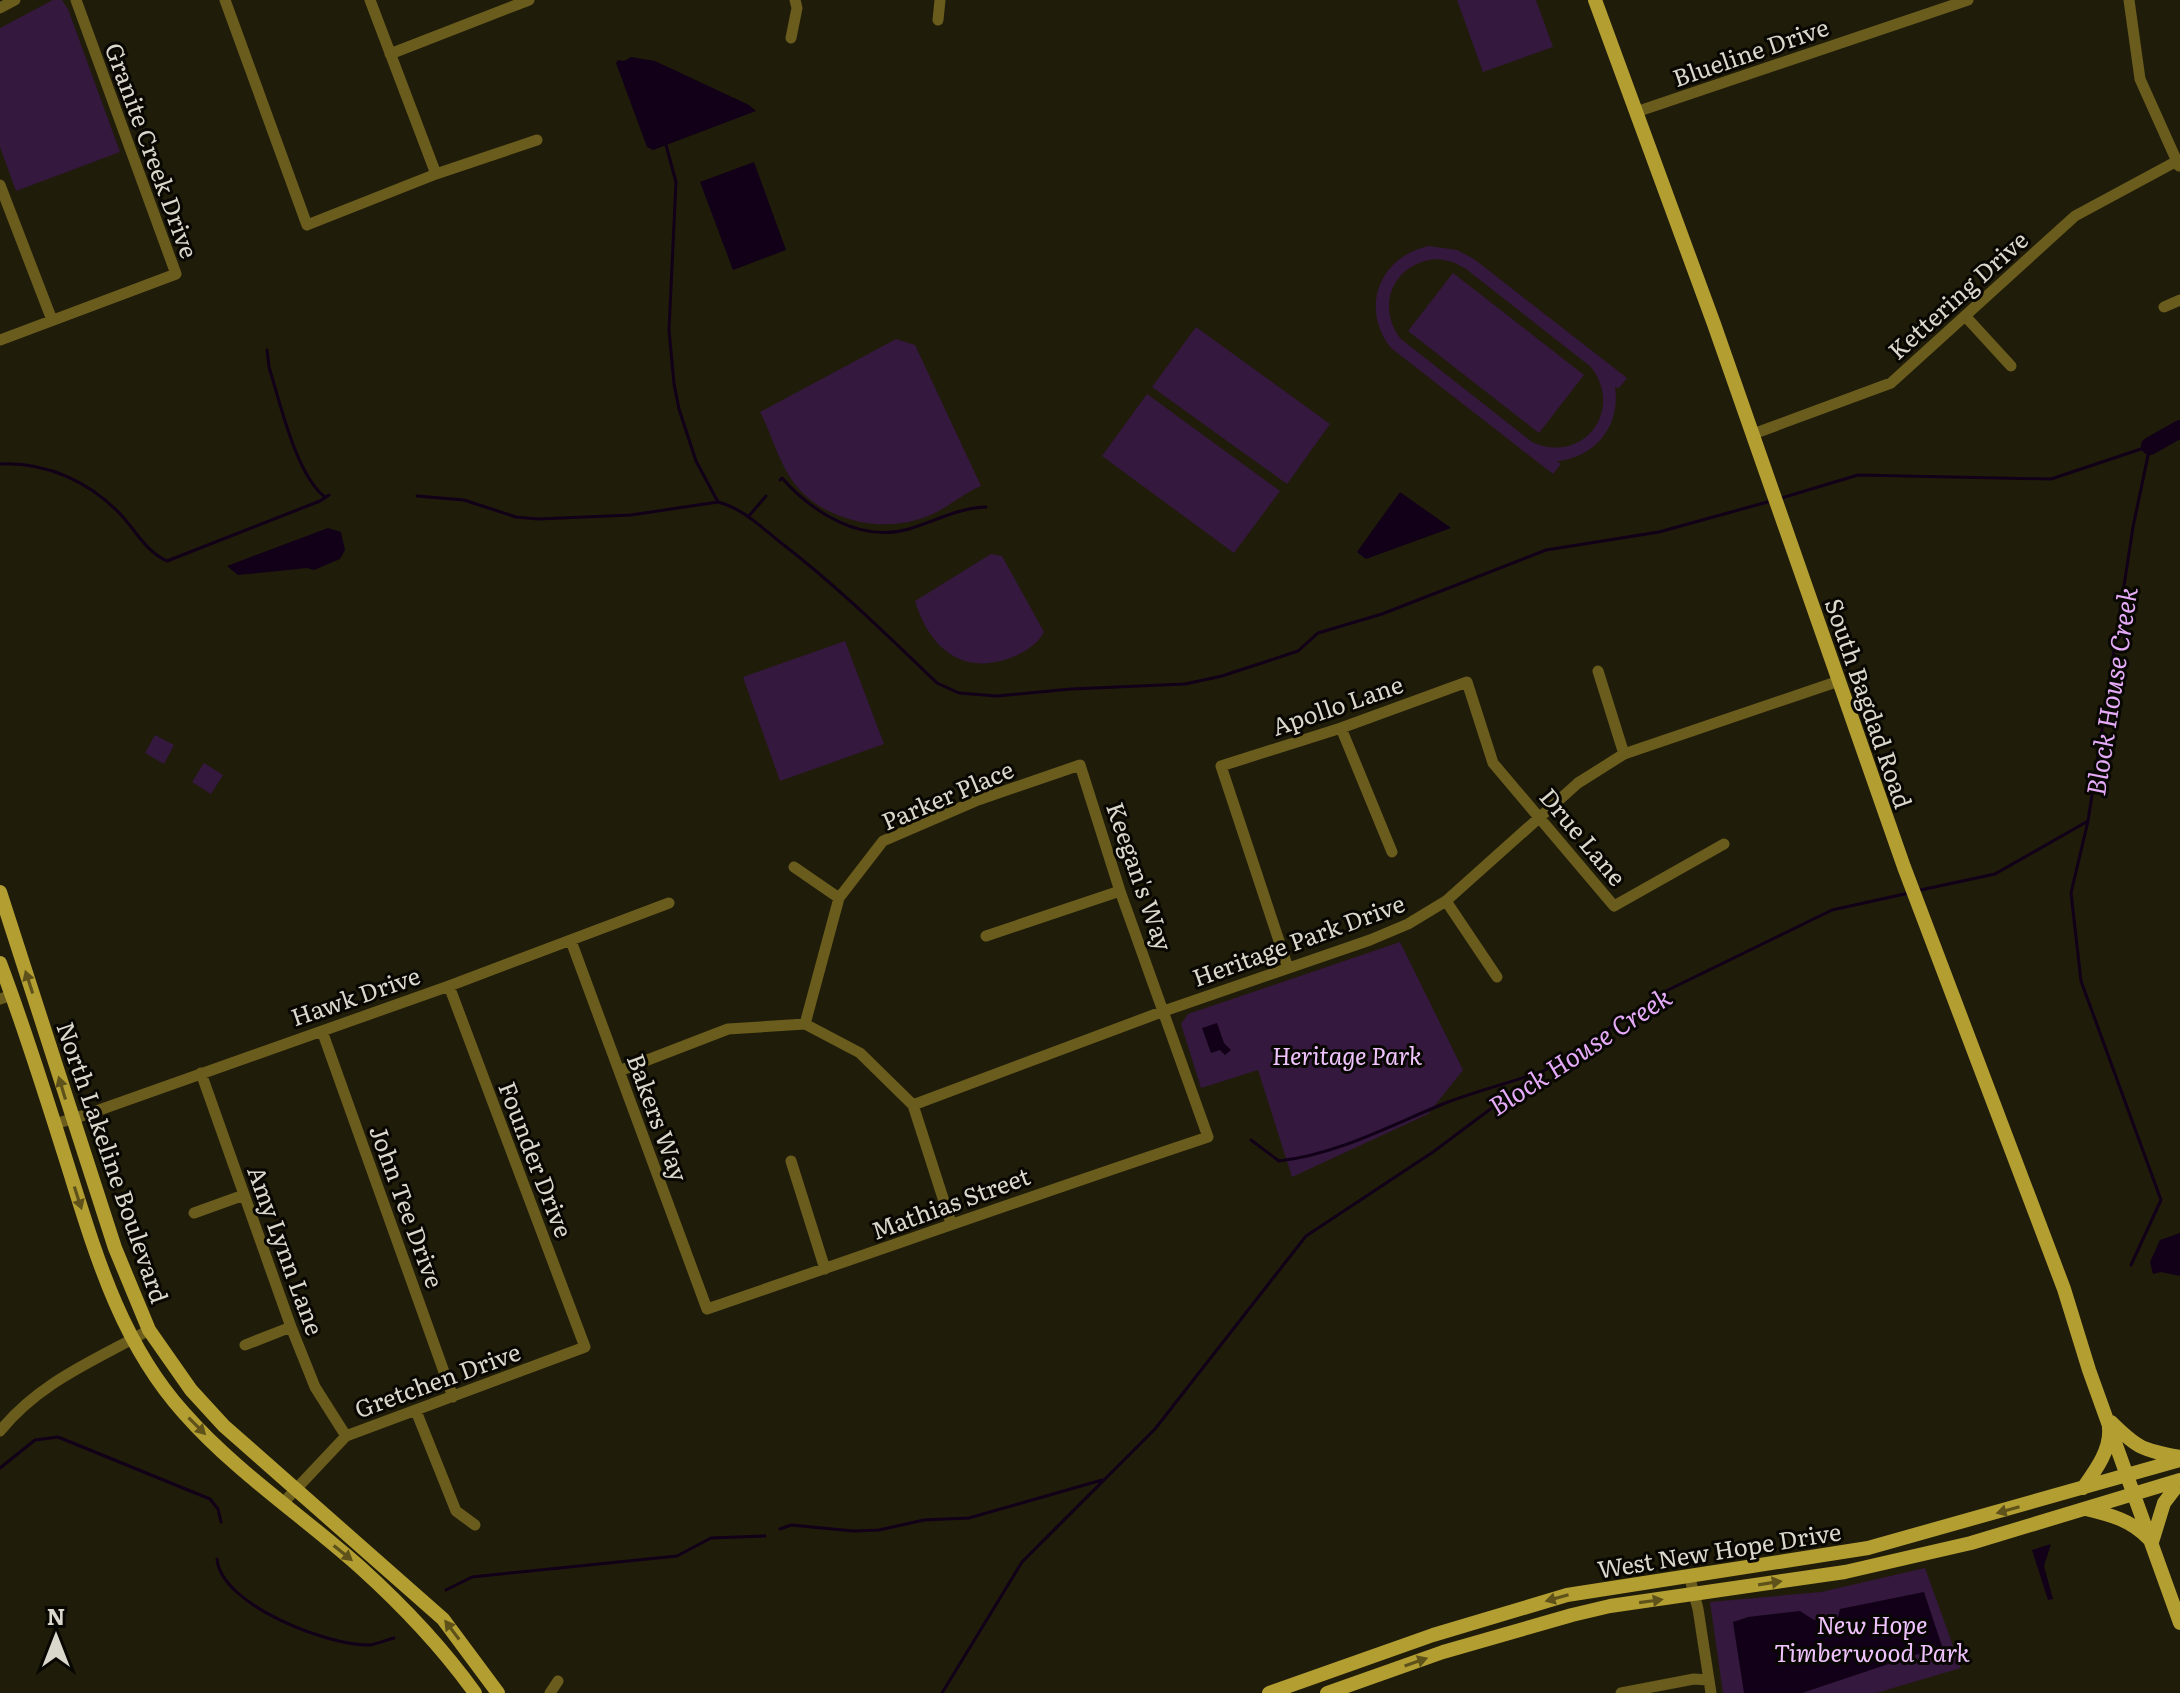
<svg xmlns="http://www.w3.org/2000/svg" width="2180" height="1693" viewBox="0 0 2180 1693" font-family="Literata,serif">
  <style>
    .green { fill: #34183d; fill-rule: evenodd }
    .water { fill: #110018 }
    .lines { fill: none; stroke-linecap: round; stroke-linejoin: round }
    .stream { stroke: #110018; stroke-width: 3 }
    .river { stroke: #110018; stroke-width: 18 }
    .minor { stroke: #695c1d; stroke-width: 11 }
    .major { stroke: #b39e32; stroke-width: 14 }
    .oneway { fill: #5e521a }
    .labels { text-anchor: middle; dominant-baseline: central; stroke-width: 6; stroke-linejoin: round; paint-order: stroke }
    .street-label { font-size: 24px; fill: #dad7cc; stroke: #080702 }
    .park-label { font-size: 24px; font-style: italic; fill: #f0c3fe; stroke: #080702 }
    .water-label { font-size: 26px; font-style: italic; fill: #e6abf8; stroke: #080702 }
  </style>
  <rect width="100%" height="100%" fill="#201c0a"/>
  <path class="green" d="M53 0H62L68 9 120 152 16 191 0 147V28Z
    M1457 0H1536L1553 47 1483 72Z
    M1429 246 1457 250 1474 259 1627 378 1619 388 1615 387C1621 425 1596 457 1557 461L1561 464 1553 474 1391 348C1359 308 1380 256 1429 246ZM1438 259 1453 262 1466 269 1591 367C1625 411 1582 465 1532 442L1401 339C1374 305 1395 261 1438 259Z
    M1453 273 1584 375 1539 433 1408 331Z
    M1196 327 1330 424 1287 484 1152 387Z
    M896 339 915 345 981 486C962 494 948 508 928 516 884 534 824 522 794 483 778 461 772 435 760 412Z
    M1147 394 1280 491 1234 553 1102 456Z
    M991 554 1002 556 1044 632C1037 645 1024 653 1010 658 961 676 929 647 915 601Z
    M845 641 884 744 780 781 743 677Z
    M155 735 174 745 164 764 145 753Z
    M204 763 223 775 211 794 192 782Z
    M1400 942 1463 1070 1428 1114 1292 1177 1258 1070 1201 1088 1181 1024 1188 1014Z
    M1925 1568 1961 1668 1876 1693H1723L1710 1602 1821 1592Z"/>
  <path class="water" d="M631 57 655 61 749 105 756 111 653 150 647 147 616 63 618 60 624 61Z
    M754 162 786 250 733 270 700 182Z
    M1400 492 1451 528 1366 559 1357 552Z
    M328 528 341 532 345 550 340 559 314 570 307 568 238 575 227 566Z
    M1217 1023 1224 1043 1231 1050 1225 1055 1220 1050 1211 1053 1202 1028Z
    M2180 1233V1276L2161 1272 2153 1274 2150 1262 2160 1240Z
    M2051 1544 2044 1566 2053 1599 2048 1600 2032 1550Z
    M1924 1592 1942 1646 1802 1693H1744L1733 1622 1748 1617 1800 1611 1814 1620 1838 1617 1840 1609Z"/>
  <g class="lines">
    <path class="stream" d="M666 145 676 182 669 330 674 384 679 409 696 461 718 502
      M267 350 269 367C280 402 296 475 325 497
      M0 464C47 462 91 482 123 517 137 533 147 552 167 561L320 501 329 495
      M780 480 782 478C813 513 861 543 909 529 936 521 957 508 986 507
      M417 496 464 500 516 517 538 519 631 515 718 502C742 508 761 527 780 542 836 585 886 634 937 683L959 693 997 696 1071 689 1185 684 1222 676 1298 651 1318 633 1382 614 1546 550 1659 532 1771 501
      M1778 499 1858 475 2051 479 2150 446
      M748 517 766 496
      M2088 821 2071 893 2081 981 2161 1200 2131 1265
      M1916 891 1995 874 2088 821 2133 527 2150 446
      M1251 1140 1279 1161C1338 1154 1389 1126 1443 1104 1473 1092 1506 1084 1537 1073
      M0 1468 35 1440 58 1437 210 1499 218 1509 221 1522
      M780 1529 791 1525 853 1531 879 1530 924 1520 969 1518 1102 1480
      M217 1559C221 1605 328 1646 370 1645 377 1644 386 1640 394 1638
      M446 1590 472 1577 677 1556 711 1538 765 1536
      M942 1693 1022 1562 1155 1429 1306 1236 1433 1152 1528 1081 1668 990 1832 910 1909 893"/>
    <path class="river" d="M2150 446 2180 429"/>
    <path class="minor" d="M225 0 307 225 436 174 537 140
      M370 0 436 174
      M2129 0 2140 79 2179 166
      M0 8 15 0
      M938 20 940 0
      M791 38 797 8 795 0
      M390 54 529 0
      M1636 112 1968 0
      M0 185 52 320
      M2164 307 2180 300
      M1966 317 2011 366
      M0 340 176 274 76 0
      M1753 434 1891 383 2075 216 2177 161
      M1598 671 1624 754
      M1341 728 1392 852
      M794 867 839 898
      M1446 901 1497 977
      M986 936 1120 891
      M571 941 707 1309C874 1252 1040 1193 1208 1137L1120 891 1080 765 978 800 883 841 839 898 805 1024
      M1288 968 1221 766 1341 728 1467 682 1493 763 1614 906 1724 844
      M0 999 12 995
      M322 1031 453 1397
      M619 1071 728 1029 805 1024 860 1053 913 1105 951 1223
      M201 1073 291 1327 315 1387 346 1436
      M913 1105 1164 1011 1370 940 1408 924 1446 901 1578 783 1624 754 1839 681
      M55 1124 88 1114 449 986 669 903
      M791 1161 825 1269
      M194 1213 244 1195
      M245 1345 291 1327
      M416 1411 456 1511 475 1525
      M0 1431C41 1381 94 1361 149 1330
      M282 1504 346 1436 585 1347 449 986
      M1689 1575 1698 1609 1711 1693
      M550 1693 558 1681
      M1621 1693 1694 1679 1708 1680"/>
    <path class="major" d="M1595 0 1714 324 1904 867 2064 1289 2089 1370 2180 1623
      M0 892 115 1248 149 1330 191 1390 224 1426 443 1619 498 1693
      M0 963C25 1029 46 1096 67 1163 95 1252 120 1342 184 1413 236 1472 303 1516 361 1568 403 1606 442 1647 475 1693
      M2111 1422C2138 1449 2143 1450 2180 1457
      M2083 1488C2095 1471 2111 1450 2109 1428
      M2086 1509C2111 1515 2131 1520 2149 1539
      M2152 1542 2164 1503 2180 1482
      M1269 1693 1433 1635 1567 1595 1868 1548 2180 1460
      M1327 1693 1443 1652 1572 1615 1610 1606 1845 1572 1971 1543 2180 1480"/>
  </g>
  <defs><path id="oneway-solid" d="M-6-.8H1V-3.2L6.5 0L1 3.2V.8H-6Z" transform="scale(2)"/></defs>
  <g class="oneway">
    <use href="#oneway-solid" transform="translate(29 982) rotate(-108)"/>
    <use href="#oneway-solid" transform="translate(62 1088) rotate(-107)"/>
    <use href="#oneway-solid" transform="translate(78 1198) rotate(72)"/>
    <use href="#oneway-solid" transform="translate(197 1426) rotate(45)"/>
    <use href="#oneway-solid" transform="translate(2008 1510) rotate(164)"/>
    <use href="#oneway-solid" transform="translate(343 1553) rotate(39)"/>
    <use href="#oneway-solid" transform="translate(1770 1583) rotate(-9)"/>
    <use href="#oneway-solid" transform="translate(1557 1598) rotate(164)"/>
    <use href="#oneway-solid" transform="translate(1651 1601) rotate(-8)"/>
    <use href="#oneway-solid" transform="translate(452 1630) rotate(-127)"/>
    <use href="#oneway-solid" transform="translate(1416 1662) rotate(-19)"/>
  </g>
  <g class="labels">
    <g class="street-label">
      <text transform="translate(1750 51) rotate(-19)">Blueline Drive</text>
      <text transform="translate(153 150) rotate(70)">Granite Creek Drive</text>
      <text transform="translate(1957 294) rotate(-42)">Kettering Drive</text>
      <text transform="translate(1870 703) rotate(71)">South Bagdad Road</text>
      <text transform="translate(1337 704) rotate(-19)">Apollo Lane</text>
      <text transform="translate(947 794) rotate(-23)">Parker Place</text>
      <text transform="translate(1584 836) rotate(50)">Drue Lane</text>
      <text transform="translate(1141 876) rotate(71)">Keegan's Way</text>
      <text transform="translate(1298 939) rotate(-20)">Heritage Park Drive</text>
      <text transform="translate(355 995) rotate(-19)">Hawk Drive</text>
      <text transform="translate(659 1117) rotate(70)">Bakers Way</text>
      <text transform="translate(537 1159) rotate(69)">Founder Drive</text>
      <text transform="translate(114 1162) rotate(71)">North Lakeline Boulevard</text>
      <text transform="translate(950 1202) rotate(-20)">Mathias Street</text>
      <text transform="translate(408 1206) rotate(70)">John Tee Drive</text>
      <text transform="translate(287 1250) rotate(70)">Amy Lynn Lane</text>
      <text transform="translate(437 1379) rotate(-20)">Gretchen Drive</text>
      <text transform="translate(1719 1549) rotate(-9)">West New Hope Drive</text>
    </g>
    <g class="park-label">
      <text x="1347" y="1054">Heritage Park</text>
      <text x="1872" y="1623">New Hope<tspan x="1872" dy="28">Timberwood Park</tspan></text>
    </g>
    <g class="water-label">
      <text transform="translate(2110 691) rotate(-81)">Block House Creek</text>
      <text transform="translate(1579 1050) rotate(-33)">Block House Creek</text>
    </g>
  </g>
  <g transform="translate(56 1637)" stroke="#080702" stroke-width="6" paint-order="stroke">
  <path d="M0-6L14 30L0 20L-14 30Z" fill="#dad7cc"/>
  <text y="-12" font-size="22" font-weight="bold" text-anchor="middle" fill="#dad7cc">N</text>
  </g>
</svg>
